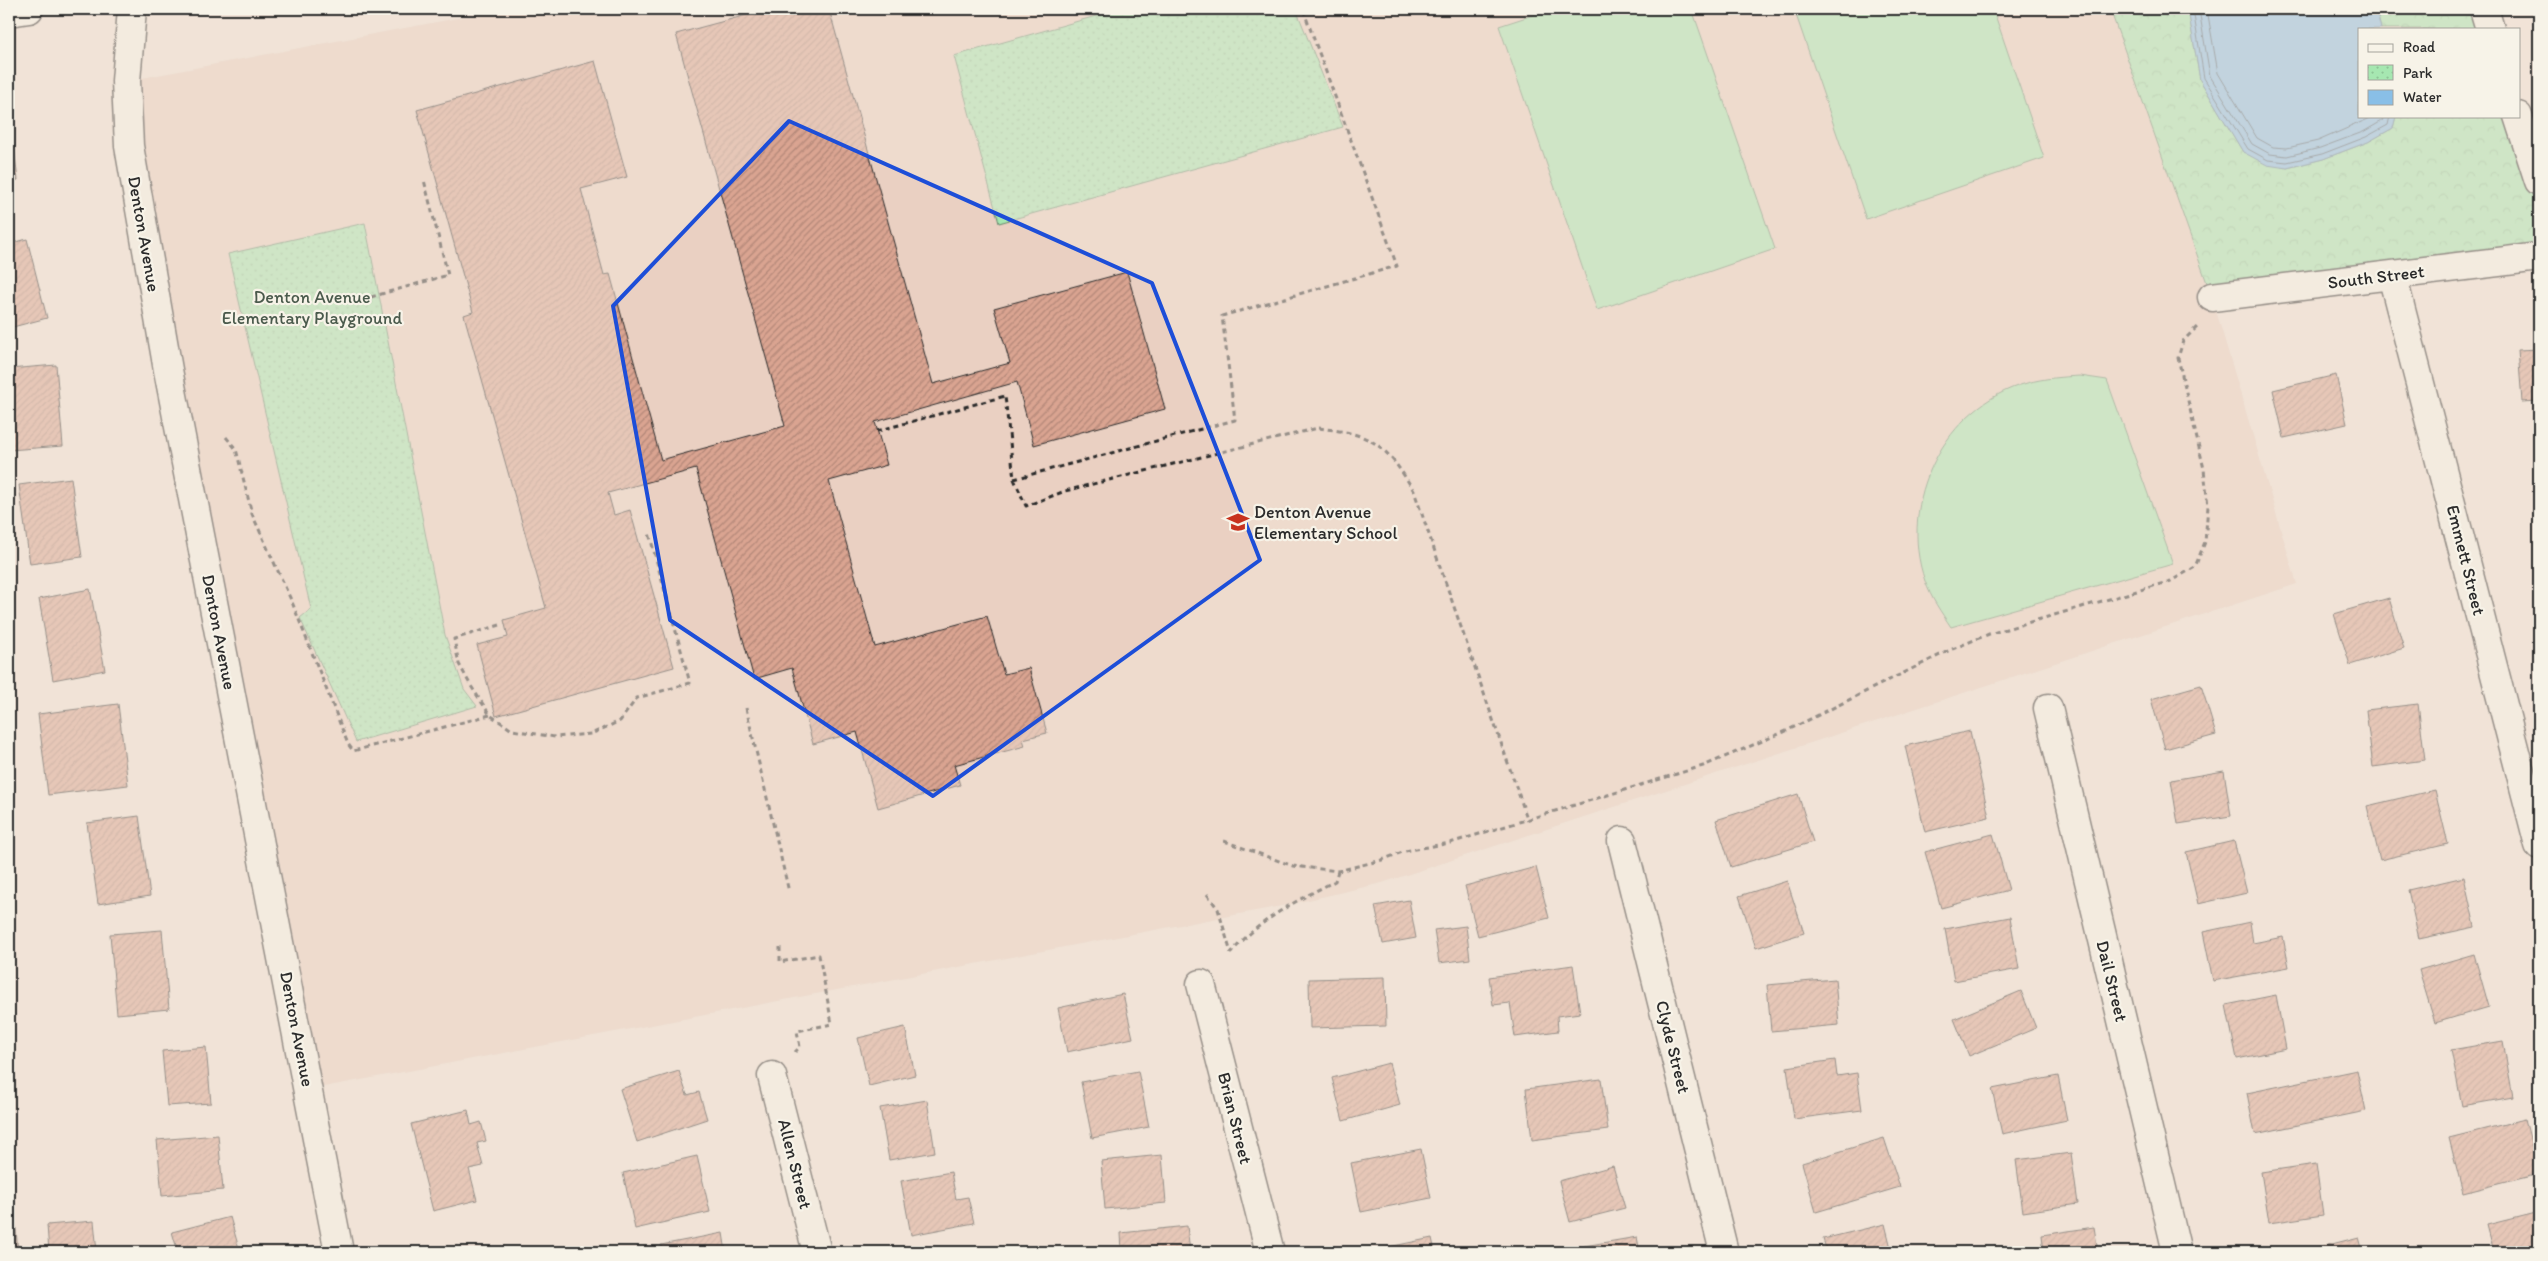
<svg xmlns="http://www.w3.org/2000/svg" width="2548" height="1261" viewBox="0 0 2548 1261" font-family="Itim,sans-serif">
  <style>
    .built { fill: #ead0c2 }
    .forest { fill: url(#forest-crowns); stroke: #68896e }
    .park { fill: url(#park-dots); stroke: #68896e }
    .garden { fill: #a6e7b1; stroke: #68896e }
    .water { fill: #89bfe7; stroke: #63849c }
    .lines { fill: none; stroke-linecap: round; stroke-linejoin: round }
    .shore { stroke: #516676; stroke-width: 1 }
    .building { fill: url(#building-hatch); stroke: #2b2b2b }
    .street-casing { stroke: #2b2b2b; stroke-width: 31 }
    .secondary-casing { stroke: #2b2b2b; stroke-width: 31 }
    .path { stroke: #2b2b2b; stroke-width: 3; stroke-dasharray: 5 4; stroke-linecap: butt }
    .street { stroke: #f7f3e8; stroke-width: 28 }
    .secondary { stroke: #f7f3e8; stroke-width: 28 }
    .marked { fill: none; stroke: #1d4ed8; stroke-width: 4; stroke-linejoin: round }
    .labels { text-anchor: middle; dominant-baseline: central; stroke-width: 4.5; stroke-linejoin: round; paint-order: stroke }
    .street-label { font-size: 18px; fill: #2b2b2b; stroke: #f7f3e8 }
    .park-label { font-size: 18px; fill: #4a5a4c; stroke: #f7f3e8 }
    .poi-label { font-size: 18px; fill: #2b2b2b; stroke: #f7f3e8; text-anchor: start }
  </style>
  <defs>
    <pattern id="forest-crowns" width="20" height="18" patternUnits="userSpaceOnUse" patternTransform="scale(1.25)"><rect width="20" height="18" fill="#a6e7b1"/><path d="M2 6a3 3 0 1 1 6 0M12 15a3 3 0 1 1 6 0" fill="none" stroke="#8fc698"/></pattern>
    <pattern id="park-dots" width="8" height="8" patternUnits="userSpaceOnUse" patternTransform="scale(1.25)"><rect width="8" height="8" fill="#a6e7b1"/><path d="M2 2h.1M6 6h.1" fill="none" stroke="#8fc698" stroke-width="1.8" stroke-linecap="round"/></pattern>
    <pattern id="building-hatch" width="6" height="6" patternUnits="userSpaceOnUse" patternTransform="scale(1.25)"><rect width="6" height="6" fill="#daa491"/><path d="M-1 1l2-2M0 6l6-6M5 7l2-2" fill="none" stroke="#b18677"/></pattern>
  </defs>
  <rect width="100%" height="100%" fill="#f1e3d7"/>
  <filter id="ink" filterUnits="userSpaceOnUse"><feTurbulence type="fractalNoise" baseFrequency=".02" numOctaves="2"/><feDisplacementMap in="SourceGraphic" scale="10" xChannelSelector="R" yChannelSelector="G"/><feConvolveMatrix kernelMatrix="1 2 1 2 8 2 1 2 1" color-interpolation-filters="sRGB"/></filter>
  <g filter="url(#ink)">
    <path class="built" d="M505 9H2110L2212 297 2297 584 1382 883 1287 905 308 1090 126 81Z"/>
    <path class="forest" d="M2110 9H2188L2200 80 2243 152 2287 168 2323 159 2368 142 2393 128 2396 116H2518L2539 181V257L2212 297Z
      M2376 9H2484L2490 29H2381Z"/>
    <path class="park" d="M1121 9H1296L1343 127 999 223 954 56Z
      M365 223 445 635 464 689 477 706 356 742 300 618 311 609 228 254Z"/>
    <path class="garden" d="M1551 9H1692L1775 249 1597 310 1499 26Z
      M1794 9H1993L2044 158 1866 219Z
      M2080 376 2107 380 2173 564 1951 627C1941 612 1931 598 1925 581 1897 502 1945 405 2027 383 2045 378 2062 377 2080 376Z"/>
    <path class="water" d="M2188 9H2376L2381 29H2359V116H2396L2393 128 2368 142 2323 159 2287 168 2267 165 2243 152 2200 80Z"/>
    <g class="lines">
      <path class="shore" d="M2193 9 2204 78 2248 149 2268 160 2287 162 2322 154 2366 137 2388 125 2390 116
        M2199 9 2210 76 2252 144 2270 154 2287 156 2320 148 2363 132 2382 121 2384 116
        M2207 9 2218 73 2257 138 2273 147 2287 148 2318 141 2375 116"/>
    </g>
    <path class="building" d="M769 9H829L933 384 1010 363 994 308 1127 272 1165 409 1034 445 1017 382 875 422 887 465 829 481 875 647 987 616 1004 674 1029 668 1047 733 1023 739 1025 746 954 765 960 785 878 808 857 732 813 744 792 668 754 679 696 469 608 493 614 515 630 510 674 667 496 716 477 645 508 637 504 620 546 608 464 315 473 312 417 110 595 61 627 177 581 189 604 275 610 274 661 460 785 426 676 34Z
      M9 107 18 180 9 181Z
      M27 239 47 318 9 328V244Z
      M2539 349V401L2522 402 2518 350Z
      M56 365 63 446 9 450V369Z
      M2336 375 2347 424 2284 438 2273 390Z
      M2539 444V471L2536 445Z
      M71 478 82 557 30 564 19 485Z
      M90 589 105 670 53 680 39 599Z
      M2389 598 2404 648 2350 665 2334 614Z
      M2201 685 2216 735 2165 749 2151 699Z
      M118 704 128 785 48 795 38 714Z
      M2418 704 2425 760 2373 767 2366 710Z
      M1970 731 1989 817 1925 832 1905 746Z
      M2224 771 2231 816 2178 824 2171 780Z
      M2435 790 2448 844 2380 860 2367 806Z
      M1798 794 1813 842 1731 867 1716 820Z
      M139 816 150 896 98 904 87 823Z
      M1993 834 2009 890 1941 908 1925 852Z
      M2234 841 2247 893 2198 904 2186 852Z
      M1536 867 1549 918 1478 936 1465 886Z
      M2464 877 2475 927 2419 939 2408 890Z
      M1787 881 1804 933 1756 948 1739 896Z
      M1409 900 1416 938 1383 944 1375 906Z
      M2010 917 2019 969 1954 981 1945 929Z
      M2250 922 2253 943 2283 937 2289 967 2213 981 2203 932Z
      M1466 926 1470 959 1439 963 1434 930Z
      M162 930 169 1009 117 1014 110 934Z
      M2474 954 2489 1007 2435 1023 2419 970Z
      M1573 965 1580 1013 1557 1016 1558 1031 1515 1037 1510 1003 1493 1005 1489 977Z
      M1385 977 1386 1026 1310 1028 1309 979Z
      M1835 979 1839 1025 1771 1031 1767 985Z
      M2021 991 2036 1028 1969 1056 1954 1019Z
      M1123 994 1133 1038 1067 1052 1058 1008Z
      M2276 995 2286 1049 2237 1059 2226 1005Z
      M905 1027 915 1075 869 1086 858 1038Z
      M2503 1041 2513 1097 2462 1106 2451 1050Z
      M206 1047 211 1103 167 1106 162 1051Z
      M1835 1060 1837 1076 1857 1073 1862 1110 1794 1119 1787 1067Z
      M1389 1063 1400 1105 1343 1121 1332 1078Z
      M2357 1070 2366 1111 2255 1134 2247 1093Z
      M679 1071 687 1095 699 1092 707 1119 637 1142 620 1089Z
      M1138 1071 1149 1127 1092 1138 1081 1082Z
      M2058 1076 2067 1120 2002 1134 1992 1089Z
      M1601 1079 1608 1130 1532 1140 1526 1089Z
      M927 1100 935 1152 889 1160 880 1108Z
      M468 1110 471 1125 481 1122 486 1141 477 1143 483 1166 469 1169 477 1200 433 1211 411 1124Z
      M2525 1119 2539 1174 2463 1193 2449 1138Z
      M218 1135 223 1190 162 1196 157 1140Z
      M1884 1138 1900 1187 1816 1212 1802 1163Z
      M1421 1149 1431 1198 1361 1212 1351 1163Z
      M2071 1153 2078 1204 2023 1212 2016 1160Z
      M1162 1155 1166 1203 1105 1209 1101 1161Z
      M697 1156 710 1212 635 1229 623 1173Z
      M2316 1164 2323 1215 2269 1223 2261 1172Z
      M1613 1166 1625 1208 1570 1222 1559 1181Z
      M951 1172 956 1199 968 1197 974 1223 911 1235 901 1181Z
      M9 1207H14L18 1252H9Z
      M2539 1212V1252H2494L2487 1225Z
      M230 1217 240 1252H178L172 1232Z
      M94 1221 97 1252H49L47 1225Z
      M1885 1224 1892 1252H1827L1823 1239Z
      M1187 1226 1190 1252H1122L1121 1233Z
      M2094 1227 2098 1252H2044L2042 1235Z
      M723 1233 726 1252H662L661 1245Z
      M1637 1237 1640 1252H1585L1584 1246Z
      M2359 1237 2363 1252H2301Z
      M1432 1238 1435 1252H1374V1250Z
      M979 1248 980 1252H957Z"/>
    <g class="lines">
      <g class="street-casing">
        <path id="street" d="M2484 9 2490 29
          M9 12 29 9
          M2518 116 2539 181
          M2392 275 2539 845
          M2212 297 2539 257
          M2048 708 2177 1252
          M1622 841 1724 1252
          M1201 984 1270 1252
          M772 1076 817 1252"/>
      </g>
      <g class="secondary-casing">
        <path id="secondary" d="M132 9 126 81 129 146 168 370 339 1252"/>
      </g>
      <path class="path" d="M371 297 448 275 424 180
        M877 431 1005 396 1014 479 1026 506 1065 491 1318 428C1374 434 1385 444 1414 491L1528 821
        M226 437 236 449 252 514 292 602 348 744 353 751 490 715
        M1014 479 1235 420 1222 316 1397 266 1303 9
        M500 625 454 639 459 664 471 686 490 715 512 730 555 737 591 734 620 721 637 698 690 683 649 533
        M746 708 789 892
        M1224 841 1293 866 1338 871 1382 860 1405 851 1450 843 1703 766 1784 732 1950 650 1989 634 2171 581 2195 567 2205 542 2208 506 2204 469 2178 358 2183 341 2198 326
        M1207 894 1218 909 1231 953C1260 919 1296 901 1335 881L1338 871
        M780 947V962L819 955 832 1024 797 1031 800 1047 795 1052"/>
      <use href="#street" class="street"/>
      <use href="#secondary" class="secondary"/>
    </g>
  </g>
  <path d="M0 0H2548V1261H0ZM789 121 1152 283 1260 560 933 796 670 620 613 306Z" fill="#f1e3d7" fill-opacity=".55" fill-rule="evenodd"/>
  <path class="marked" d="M789 121 1152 283 1260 560 933 796 670 620 613 306Z"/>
  <defs>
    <g id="school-bare" transform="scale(1.725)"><path d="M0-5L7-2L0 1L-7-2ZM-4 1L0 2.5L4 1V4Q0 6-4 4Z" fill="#c8321e" stroke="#f7f3e8" stroke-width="2.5" paint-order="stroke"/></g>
  </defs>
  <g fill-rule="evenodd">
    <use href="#school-bare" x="1238" y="522"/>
  </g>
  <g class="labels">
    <g class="street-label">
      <text transform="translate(144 234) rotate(80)">Denton Avenue</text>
      <text transform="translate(2376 277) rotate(-7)">South Street</text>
      <text transform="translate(2466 560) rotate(76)">Emmett Street</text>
      <text transform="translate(219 632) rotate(79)">Denton Avenue</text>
      <text transform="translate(2112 981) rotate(76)">Dail Street</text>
      <text transform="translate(297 1029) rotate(79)">Denton Avenue</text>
      <text transform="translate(1673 1047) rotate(76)">Clyde Street</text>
      <text transform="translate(1235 1118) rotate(76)">Brian Street</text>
      <text transform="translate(795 1164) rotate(76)">Allen Street</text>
    </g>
    <g class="park-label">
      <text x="312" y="297">Denton Avenue<tspan x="312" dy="21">Elementary Playground</tspan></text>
    </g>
    <g class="poi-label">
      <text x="1254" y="512">Denton Avenue<tspan x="1254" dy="21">Elementary School</tspan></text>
    </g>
  </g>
  <rect width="2548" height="1261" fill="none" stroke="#f7f3e8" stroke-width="30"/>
  <rect x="15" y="15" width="2518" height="1231" fill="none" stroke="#2b2b2b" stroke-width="2" filter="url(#ink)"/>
  <rect x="2358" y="28" width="162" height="90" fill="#f7f3e8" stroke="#a5a39c"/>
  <rect x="2368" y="44" width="25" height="8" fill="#f7f3e8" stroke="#a5a39c"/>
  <text x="2403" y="52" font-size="15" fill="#2b2b2b">Road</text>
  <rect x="2368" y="65" width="25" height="15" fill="url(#park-dots)" stroke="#a5a39c"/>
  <text x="2403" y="78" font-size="15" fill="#2b2b2b">Park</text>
  <rect x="2368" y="90" width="25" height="15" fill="#89bfe7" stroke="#a5a39c"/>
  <text x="2403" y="102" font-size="15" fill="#2b2b2b">Water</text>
</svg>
